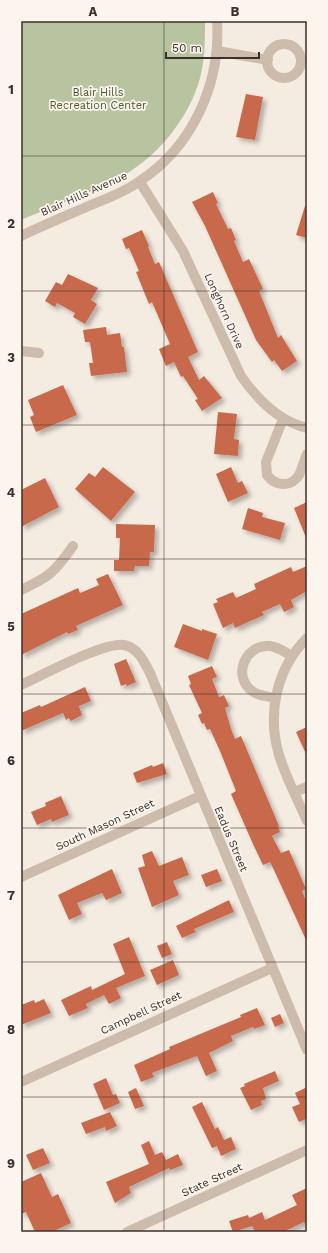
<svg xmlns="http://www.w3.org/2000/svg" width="328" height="1253" viewBox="0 0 328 1253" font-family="'Work Sans',sans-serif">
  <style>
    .green { fill: #b8c4a0 }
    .building { fill: #c8694b; filter: url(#shadow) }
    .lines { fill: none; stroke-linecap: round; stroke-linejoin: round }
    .minor { stroke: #cdbbac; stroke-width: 10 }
    .grid { fill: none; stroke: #3b302b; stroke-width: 1; stroke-opacity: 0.55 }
    .labels { text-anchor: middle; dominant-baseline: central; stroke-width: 3.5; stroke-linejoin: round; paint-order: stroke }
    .park-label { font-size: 11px; fill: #4a5a2e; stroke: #fbf5ee }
    .street-label { font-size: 11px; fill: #3b302b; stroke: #fbf5ee }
    .neatline { fill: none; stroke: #3b302b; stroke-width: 1.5 }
    .grid-label { font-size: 13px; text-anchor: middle; font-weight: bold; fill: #3b302b }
  </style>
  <defs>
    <filter id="shadow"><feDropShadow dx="3.5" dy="3.5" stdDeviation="2" flood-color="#0004"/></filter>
  </defs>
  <rect width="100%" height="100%" fill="#f4ebe1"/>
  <path class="green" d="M21 21H205C205 42 205 64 198 85 185 123 155 159 119 178 88 195 53 206 21 220Z"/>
  <path class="building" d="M246 94 263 97 255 140 236 137Z
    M213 192 218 203 216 204 228 229 231 228 236 240 234 241 243 262 249 259 263 289 259 291 278 338 281 335 297 361 282 371 274 360 272 362 256 340 205 226 192 202Z
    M305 206H307V238L296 235Z
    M142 230 149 246 148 247 155 264 159 262 198 352 188 357 199 380 204 376 222 398 202 411 195 400 198 399 183 376 181 377 174 362 166 366 159 349 170 344 152 302 149 304 136 272 139 271 129 248 126 249 122 239Z
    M68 274 98 288 91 300 97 304 85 324 73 317 75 313 57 303 55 307 45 301 56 282 62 285Z
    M106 327 107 335 120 333 122 347H124L127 372 91 376 89 363H93L90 342H85L83 330Z
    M63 385 77 415 36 432 30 417 34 415 28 400Z
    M218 412 237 414 234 439 239 440 238 456 214 454Z
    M103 467 135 492 111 521 75 489 89 473 95 477Z
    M231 467 238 483 242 481 248 493 228 502 216 474Z
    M45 478 59 507 21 527V490Z
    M307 502V540L294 508Z
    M248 508 263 513 262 517 285 523 280 540 242 529Z
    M116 524 155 525 154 552H150L149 566H135L134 571H114V560H119L120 538H116Z
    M307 566V591L291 600 294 607 284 612 280 604 262 612 264 615 235 628 233 623 223 628 213 604 218 602 216 599 233 592 236 598 256 589 254 584 291 567 293 572Z
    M108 574 123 605 76 626 78 630 68 634 67 632 21 655V614L78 588 80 593 99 585 96 579Z
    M183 624 202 631V629L217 634 208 660 174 647Z
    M126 659 136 682 127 686 126 684 121 686 114 664Z
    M212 666 217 677 212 679 219 697 224 695 229 706 225 708 231 729 235 739 241 736 279 826 278 827 280 832 272 836 281 853 289 850 306 889 302 891 307 903V942L274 870 270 862 263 865 253 844 231 794 236 791 220 751 210 729 207 730 204 723 202 724 198 715 202 713 189 685 191 684 188 676Z
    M85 687 91 701 79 706 82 715 71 721 69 718 66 720 63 713 21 731V713L40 705 41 707Z
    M307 727V756L296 732Z
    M163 763 167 774 137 783 133 773 152 765 153 767Z
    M61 796 69 815 52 822 51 819 37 825 31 812 46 806 45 803Z
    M152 851 159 866 182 857 189 875 173 881 179 895 152 907 138 868 145 866 142 855Z
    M112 869 122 893 106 900 102 893 77 903 82 914 69 920 58 895Z
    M217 869 222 881 206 887 201 875Z
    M229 900 234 912 194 929 196 932 182 938 176 926Z
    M129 937 145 976 116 988 121 998 109 1004 104 995 86 1004 88 1008 69 1016 61 1000 91 986 92 990 125 974 113 944Z
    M167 942 172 954 162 958 157 946Z
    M173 960 179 975 157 985 150 970Z
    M44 999 51 1013 21 1025V1005L34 1000 35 1003Z
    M257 1008 265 1025 254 1029 253 1027 231 1036 233 1041 209 1053 217 1071 206 1076 197 1056 152 1073 154 1077 141 1082 134 1065 170 1049 169 1047 241 1017 240 1015Z
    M280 1014 284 1023 275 1027 271 1018Z
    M275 1071 279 1081 263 1088 266 1099 261 1101 262 1105 251 1110 240 1088 245 1086 244 1084Z
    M106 1078 113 1095 116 1094 120 1103 104 1110 93 1084Z
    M307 1087V1121L306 1119 299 1122 292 1107 300 1104 295 1093Z
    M136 1088 144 1106 135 1109 128 1092Z
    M202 1102 215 1129 218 1127 224 1140 231 1137 236 1149 221 1156 217 1146 212 1148 192 1107Z
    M110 1112 117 1126 106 1131 105 1127 86 1134 81 1123Z
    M149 1141 155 1155 162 1152 166 1160 178 1154 183 1165 170 1170 169 1168 129 1187 131 1193 115 1203 106 1182 149 1164 141 1145Z
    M43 1148 50 1163 33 1170 26 1155Z
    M41 1173 52 1197 58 1194 71 1223 52 1232H35L26 1212 21 1214V1182Z
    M307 1188V1228L304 1222 283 1232H255L252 1226 233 1232 229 1221 248 1215 249 1218 262 1212 265 1220 297 1205 292 1195Z"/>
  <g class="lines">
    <path class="minor" d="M267 61a17 17 0 1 1 34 0a17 17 0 1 1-34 0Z
      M217 51 268 60
      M140 182 183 251 241 376C257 399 278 421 307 428
      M21 236C44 225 68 215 91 205 108 198 125 192 140 181 193 146 221 83 217 21
      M21 351 39 353
      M283 419 266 462 267 475C275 486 291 488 299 475 302 469 304 461 307 454
      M21 590C49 577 55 572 73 546
      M307 638C276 669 267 714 279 755 286 778 298 800 307 821
      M21 685C41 676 105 641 124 645 138 648 144 661 150 673L307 1050
      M275 698C267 696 258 696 252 691 232 676 245 644 270 646 278 647 285 652 292 656
      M294 792 307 787
      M21 877 200 796
      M21 1082 272 968
      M127 1232 307 1150"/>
  </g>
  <path class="grid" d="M164 21V1232M21 156H307M21 291H307M21 425H307M21 559H307M21 694H307M21 828H307M21 962H307M21 1097H307"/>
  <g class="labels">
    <g class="park-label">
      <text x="98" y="92">Blair Hills<tspan x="98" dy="13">Recreation Center</tspan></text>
    </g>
    <g class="street-label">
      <text transform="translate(84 194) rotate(-24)">Blair Hills Avenue</text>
      <text transform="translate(224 311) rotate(66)">Longhorn Drive</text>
      <text transform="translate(105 825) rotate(-25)">South Mason Street</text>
      <text transform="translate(231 839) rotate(67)">Eadus Street</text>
      <text transform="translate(141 1013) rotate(-25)">Campbell Street</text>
      <text transform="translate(212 1180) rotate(-25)">State Street</text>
    </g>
  </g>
  <rect width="328" height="1253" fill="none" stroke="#fbf5ee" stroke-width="44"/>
  <path d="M166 52v6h93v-6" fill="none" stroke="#3b302b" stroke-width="2"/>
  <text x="172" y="52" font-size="12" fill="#3b302b" stroke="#fbf5ee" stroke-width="3" paint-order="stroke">50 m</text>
  <rect x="22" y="22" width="284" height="1209" class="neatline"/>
  <g class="grid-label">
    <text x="93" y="16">A</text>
    <text x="235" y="16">B</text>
    <text x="11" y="94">1</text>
    <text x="11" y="228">2</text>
    <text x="11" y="362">3</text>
    <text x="11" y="497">4</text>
    <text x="11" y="631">5</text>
    <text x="11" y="765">6</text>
    <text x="11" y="900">7</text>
    <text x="11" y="1034">8</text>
    <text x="11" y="1168">9</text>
  </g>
</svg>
